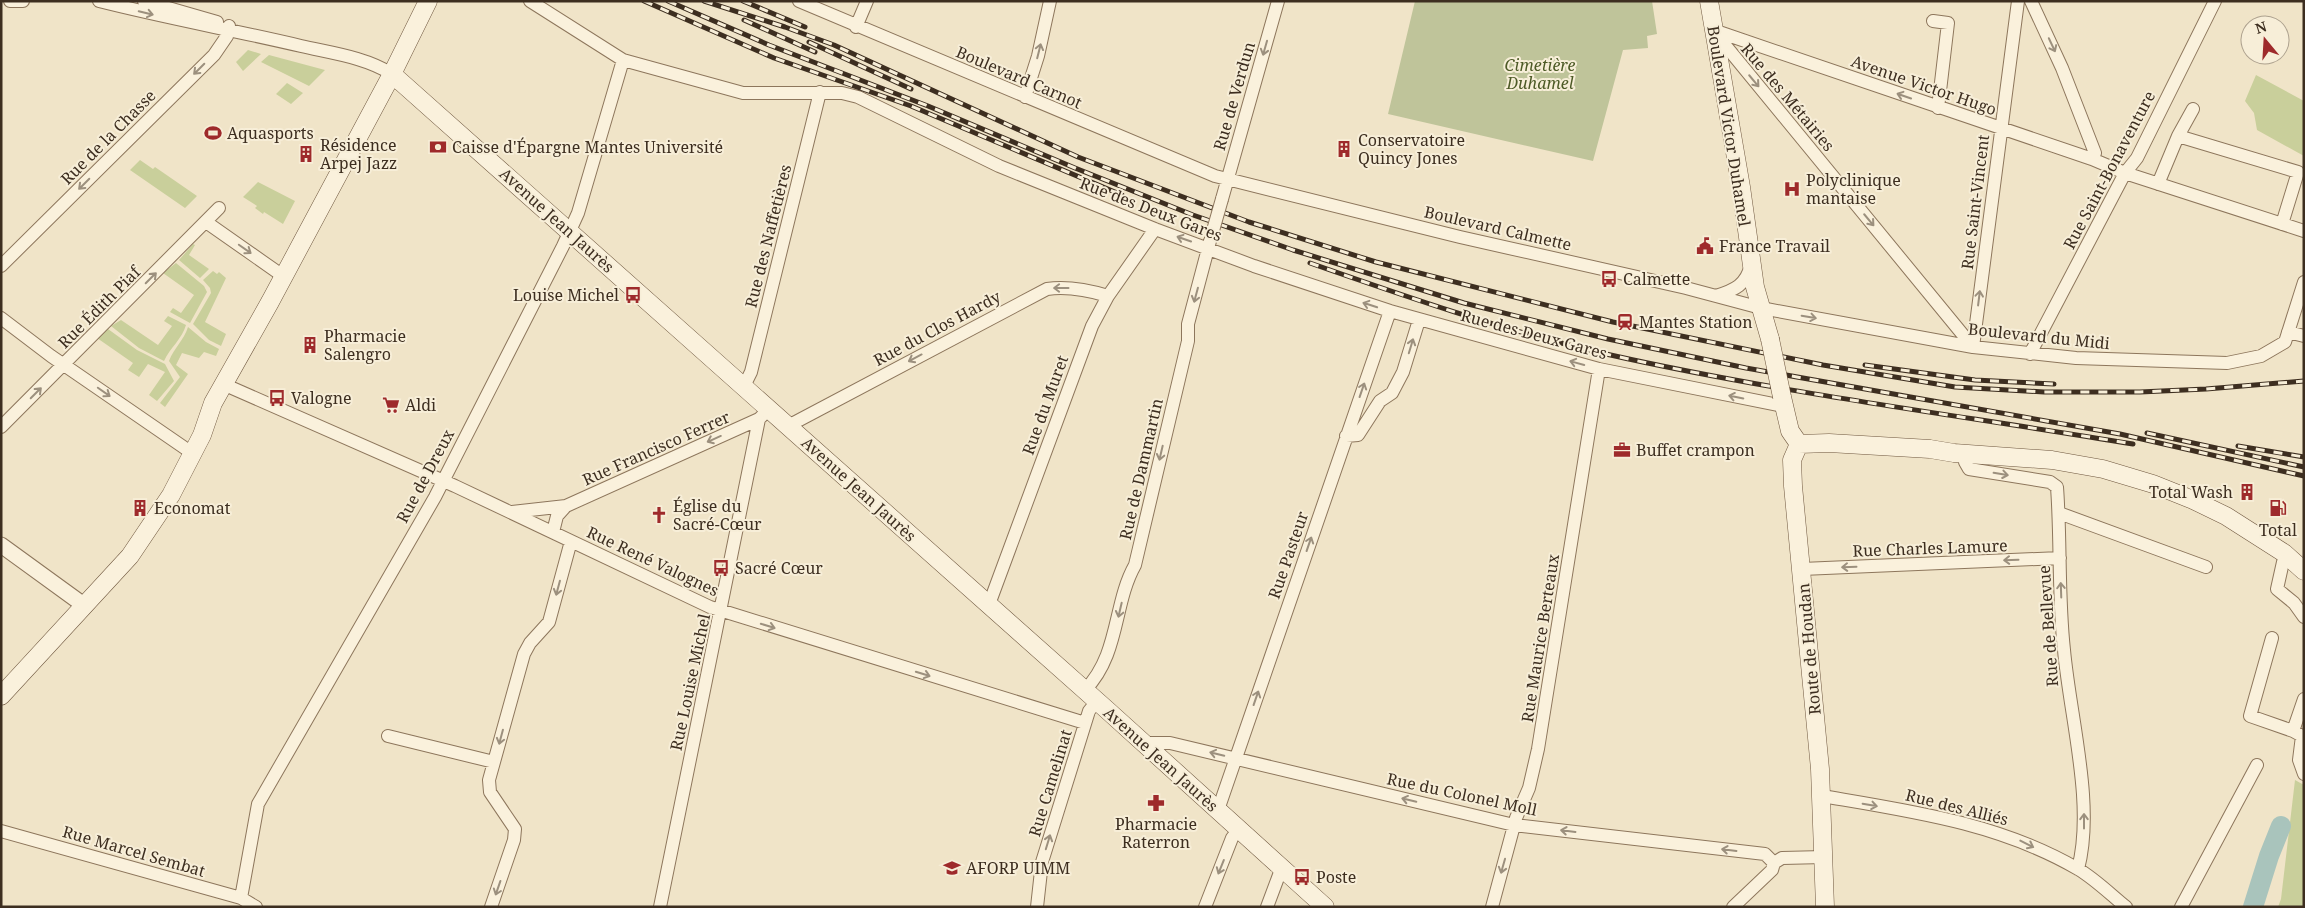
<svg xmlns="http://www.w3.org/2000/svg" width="2305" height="908" viewBox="0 0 2305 908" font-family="'Noto Serif',serif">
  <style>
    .green { fill: #c9cf9b }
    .cemetery { fill: #bfc49a }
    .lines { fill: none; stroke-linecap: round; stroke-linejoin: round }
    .river { stroke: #a9c4bc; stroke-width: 20 }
    .minor-casing { stroke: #8d765c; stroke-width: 14 }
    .tertiary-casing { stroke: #8d765c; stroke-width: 17 }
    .secondary-casing { stroke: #6f573f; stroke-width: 19 }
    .minor { stroke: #faf1dc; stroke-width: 12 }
    .tertiary { stroke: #faf1dc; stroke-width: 15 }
    .secondary { stroke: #faf1dc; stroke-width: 18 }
    .rail-casing { stroke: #3d2e20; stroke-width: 5 }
    .rail { stroke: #f7eed8; stroke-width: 3; stroke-dasharray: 9; stroke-linecap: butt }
    .minor-bridge-casing { stroke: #8d765c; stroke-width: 14; stroke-linecap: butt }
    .secondary-bridge-casing { stroke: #6f573f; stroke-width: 19; stroke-linecap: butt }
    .minor-bridge { stroke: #faf1dc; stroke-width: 12 }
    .secondary-bridge { stroke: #faf1dc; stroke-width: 18 }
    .oneway { stroke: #9c907e }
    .labels { text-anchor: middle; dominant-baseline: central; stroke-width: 4; stroke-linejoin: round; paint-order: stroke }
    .park-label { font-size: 16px; font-style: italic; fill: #4d5a26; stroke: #f7eed8 }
    .street-label { font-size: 16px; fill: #3d2e20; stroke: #f7eed8 }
    .poi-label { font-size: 16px; fill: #3d2e20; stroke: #f7eed8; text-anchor: start }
  </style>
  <rect width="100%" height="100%" fill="#f0e4c8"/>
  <path class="green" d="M248 50 261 54 243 71 236 62Z
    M269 55 325 70 309 86 261 62Z
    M2256 75 2304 101V156L2257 130 2254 113 2245 101Z
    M287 83 303 93 291 104 276 94Z
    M140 160 153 169 155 167 197 196 185 208 130 170Z
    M258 182 295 201 283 224 264 212 263 214 255 208 257 206 243 197Z
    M193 244 195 245 189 255 209 269 200 278 179 260Z
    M176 263 204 286 207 292 190 323 170 312 173 308 181 313 194 295 163 273Z
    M213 271 217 274 219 272 226 278 205 322 226 334 221 346 209 340 193 324 211 293 210 288 203 280Z
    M168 316 186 325C182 339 170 348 164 361L139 348 111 326 121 320 158 345 172 326 164 321Z
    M188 327 206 342 219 349 216 356 204 352 199 358 182 353 176 365 188 374 165 407 160 403 180 377 169 361C174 348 184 340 188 327Z
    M108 329 137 350 165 364 174 381 157 401 149 395 165 372 148 364 139 377 128 370 133 363 97 338Z
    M2295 780 2304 785V907H2278L2281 899Z"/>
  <path class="cemetery" d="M1415 1H1652L1657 34 1647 36 1648 48 1623 50 1593 161 1388 114Z"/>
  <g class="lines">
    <path class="river" d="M2253 907 2269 856 2281 826"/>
    <g class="minor-casing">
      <path id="minor" d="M10 1H23
        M99 1C166 18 233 30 301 46 331 53 365 57 392 74
        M144 1 217 22
        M530 1 623 60 743 93H842L858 97 999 166 1155 229 1254 266 1390 311 1599 369 1783 406
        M799 1 1215 176 1460 237 1686 288 1761 308 1973 347 2076 358 2227 363 2261 356 2285 342 2304 282
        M2031 1 2062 68 2095 153 2092 159
        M1933 21 1948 23 1938 108
        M856 27 867 1
        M1713 30 2092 159 2125 173 2304 231
        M1716 34 1973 347
        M1025 97 1038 56 1050 1
        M2178 136 2193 109
        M2158 184 2178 136 2298 172 2282 224
        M1222 199 1278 1
        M206 222 283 276
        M1 266 214 55 227 36 229 26
        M1716 296C1735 290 1746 285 1751 265
        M1 318 51 356 192 453
        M2288 332 2304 336
        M1973 347 2018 1
        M2030 354 2125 173 2137 158 2215 1
        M223 384 455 486 710 607 1085 723
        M744 386 751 372 820 92
        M788 426 1047 289C1068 286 1088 290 1108 296
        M1 427 219 208
        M1346 436 1358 435 1380 401 1392 393 1403 372 1419 320
        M1965 454V462L1969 469 2050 482 2057 487C2061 541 2058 596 2064 650 2070 717 2095 805 2078 869
        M512 512 566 506 759 419
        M2059 513 2206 567
        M553 532 557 516 566 506
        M2289 557 2283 562 2277 589 2294 603 2304 617
        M1802 569 2060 558
        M988 603 991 599 1092 326 1108 296 1155 229
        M2272 638 2250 716 2293 731 2302 736
        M1085 690C1120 654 1113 604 1135 565L1188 341V324L1210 241
        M2293 731 2304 699
        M388 736 494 762
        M2302 736 2299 760 2304 774
        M1143 743H1170L1514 825 1765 854 1774 863
        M1822 796C1910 811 1999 823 2078 869 2095 879 2110 894 2126 907
        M1218 810 1390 311
        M1 831 241 898 256 907
        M241 898 258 804 435 497 563 246 578 213 623 60
        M491 907 514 840 515 829 490 792 489 780 524 654 530 643 549 622 571 541
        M660 907 759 419 769 409
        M1037 907 1042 862 1089 711 1097 701
        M1205 907 1232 838 1239 829
        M1267 907 1282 867
        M1492 907 1516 818 1529 788 1538 749 1599 369
        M1733 907 1772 870 1774 863 1782 858 1824 857
        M2181 907 2257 765"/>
    </g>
    <g class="tertiary-casing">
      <path id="tertiary" d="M1 545 85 606"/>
    </g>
    <g class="secondary-casing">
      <path id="secondary" d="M1709 1 1741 187 1755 287 1770 339
        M392 74 1106 709 1325 907
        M1782 397 1790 431 1799 444
        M1799 444 1829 443 1930 449 1954 453 2052 460 2103 469 2153 484 2193 500 2226 516 2284 553 2304 571
        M1799 444 1792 460 1793 486 1820 769 1825 907
        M1 696 130 556 171 495 202 435 213 403 270 302 392 74 428 1"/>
    </g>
    <use href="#minor" class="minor"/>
    <use href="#tertiary" class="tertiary"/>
    <use href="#secondary" class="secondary"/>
    <g class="rail-casing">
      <path id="rail" d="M644 1 774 58 911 106 1122 195
        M668 1 769 45 928 106 1075 168 1193 215 1293 250 1464 303 1608 339 1746 368 2120 434 2304 476
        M704 1 785 27 834 45 1078 157 1249 222 1376 262 1613 322 1823 365 1955 387 2044 392H2140L2206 389 2304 381
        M743 1 805 27
        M744 20 815 52
        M809 42 911 89
        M1310 263C1407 297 1505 331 1606 354 1780 393 1958 415 2133 444
        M1865 365 1975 380 2054 384
        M2147 433 2304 467
        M2238 446 2304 457"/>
    </g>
    <use href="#rail" class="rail"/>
    <g class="minor-bridge-casing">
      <path id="minor-bridge" d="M1212 234 1222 199"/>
    </g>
    <g class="secondary-bridge-casing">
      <path id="secondary-bridge" d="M1770 339 1782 397"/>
    </g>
    <use href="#minor-bridge" class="minor-bridge"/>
    <use href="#secondary-bridge" class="secondary-bridge"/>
  </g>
  <defs><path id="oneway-shaft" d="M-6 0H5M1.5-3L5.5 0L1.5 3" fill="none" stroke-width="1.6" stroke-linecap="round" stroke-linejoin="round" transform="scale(1.25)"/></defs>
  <g class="oneway">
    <use href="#oneway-shaft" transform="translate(146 13) rotate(14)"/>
    <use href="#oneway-shaft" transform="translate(2052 45) rotate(65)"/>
    <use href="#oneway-shaft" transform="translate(1265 48) rotate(106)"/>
    <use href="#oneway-shaft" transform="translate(1039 51) rotate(-76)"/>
    <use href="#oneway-shaft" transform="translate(199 69) rotate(135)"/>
    <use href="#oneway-shaft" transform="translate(1754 81) rotate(50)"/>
    <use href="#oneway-shaft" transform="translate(1904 96) rotate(-161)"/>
    <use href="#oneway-shaft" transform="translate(84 184) rotate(135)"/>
    <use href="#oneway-shaft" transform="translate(1869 220) rotate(50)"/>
    <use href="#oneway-shaft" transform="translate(1184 239) rotate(-161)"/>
    <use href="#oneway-shaft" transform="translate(245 249) rotate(35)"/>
    <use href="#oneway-shaft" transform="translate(151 278) rotate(-45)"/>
    <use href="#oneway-shaft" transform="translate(1061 288) rotate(-180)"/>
    <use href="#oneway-shaft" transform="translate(1196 295) rotate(105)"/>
    <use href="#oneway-shaft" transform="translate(1979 298) rotate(-83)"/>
    <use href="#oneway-shaft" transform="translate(1370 305) rotate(-162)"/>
    <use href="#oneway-shaft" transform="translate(1809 317) rotate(10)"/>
    <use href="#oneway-shaft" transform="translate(1411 346) rotate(-73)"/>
    <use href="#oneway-shaft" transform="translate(915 358) rotate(152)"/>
    <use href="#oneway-shaft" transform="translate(1577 363) rotate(-165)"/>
    <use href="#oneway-shaft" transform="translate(1362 390) rotate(-71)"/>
    <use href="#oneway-shaft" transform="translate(104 392) rotate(35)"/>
    <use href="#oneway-shaft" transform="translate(36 393) rotate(-45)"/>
    <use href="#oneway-shaft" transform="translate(1736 397) rotate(-169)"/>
    <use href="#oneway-shaft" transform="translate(714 439) rotate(156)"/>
    <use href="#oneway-shaft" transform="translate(1161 453) rotate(103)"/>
    <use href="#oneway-shaft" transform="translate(2001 474) rotate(9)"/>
    <use href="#oneway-shaft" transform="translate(1309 544) rotate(-71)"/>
    <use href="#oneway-shaft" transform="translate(2011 560) rotate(178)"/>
    <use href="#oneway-shaft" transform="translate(1849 567) rotate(178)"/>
    <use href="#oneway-shaft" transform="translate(558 588) rotate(105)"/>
    <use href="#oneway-shaft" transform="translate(2061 590) rotate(-92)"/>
    <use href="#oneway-shaft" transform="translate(1120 610) rotate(103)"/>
    <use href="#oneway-shaft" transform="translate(768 626) rotate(17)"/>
    <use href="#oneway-shaft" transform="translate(923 674) rotate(17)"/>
    <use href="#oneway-shaft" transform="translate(1256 698) rotate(-71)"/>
    <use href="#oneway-shaft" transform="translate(501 737) rotate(105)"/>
    <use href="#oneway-shaft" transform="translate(1217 754) rotate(-166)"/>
    <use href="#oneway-shaft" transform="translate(1409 800) rotate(-167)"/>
    <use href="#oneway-shaft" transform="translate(1870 805) rotate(10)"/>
    <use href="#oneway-shaft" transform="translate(2084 821) rotate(-90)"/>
    <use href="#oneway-shaft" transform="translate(1568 831) rotate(-173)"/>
    <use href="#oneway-shaft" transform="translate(1048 842) rotate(-73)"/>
    <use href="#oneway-shaft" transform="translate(2027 844) rotate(27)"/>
    <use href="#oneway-shaft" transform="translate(1729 850) rotate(-173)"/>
    <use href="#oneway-shaft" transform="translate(1503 866) rotate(106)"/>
    <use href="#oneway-shaft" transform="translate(1221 867) rotate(112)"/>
    <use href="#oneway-shaft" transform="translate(498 888) rotate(109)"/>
  </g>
  <defs>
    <g id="stadium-bare" transform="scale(1.35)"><path d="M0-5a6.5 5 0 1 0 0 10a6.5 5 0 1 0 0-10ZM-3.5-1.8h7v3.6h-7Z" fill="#9e2a2b" stroke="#f7eed8" stroke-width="2.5" paint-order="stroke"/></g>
    <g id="bank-bare" transform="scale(1.35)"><path d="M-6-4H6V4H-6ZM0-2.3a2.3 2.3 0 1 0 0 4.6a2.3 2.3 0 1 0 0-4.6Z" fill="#9e2a2b" stroke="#f7eed8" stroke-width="2.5" paint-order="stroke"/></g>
    <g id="building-bare" transform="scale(1.35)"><path d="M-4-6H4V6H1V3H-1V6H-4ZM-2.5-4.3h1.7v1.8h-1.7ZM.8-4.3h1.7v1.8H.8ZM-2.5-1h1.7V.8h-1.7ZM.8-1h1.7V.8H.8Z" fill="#9e2a2b" stroke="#f7eed8" stroke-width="2.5" paint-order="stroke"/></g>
    <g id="hospital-bare" transform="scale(1.35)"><path d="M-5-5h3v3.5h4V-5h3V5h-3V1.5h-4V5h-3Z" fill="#9e2a2b" stroke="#f7eed8" stroke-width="2.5" paint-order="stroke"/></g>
    <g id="civic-bare" transform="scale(1.35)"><path d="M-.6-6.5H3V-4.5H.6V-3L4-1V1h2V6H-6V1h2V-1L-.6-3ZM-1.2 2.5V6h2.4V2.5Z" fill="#9e2a2b" stroke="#f7eed8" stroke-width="2.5" paint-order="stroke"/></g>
    <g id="bus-bare" transform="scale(1.35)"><path d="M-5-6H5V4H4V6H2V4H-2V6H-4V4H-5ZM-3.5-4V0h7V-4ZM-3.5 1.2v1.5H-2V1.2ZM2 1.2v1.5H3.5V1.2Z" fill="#9e2a2b" stroke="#f7eed8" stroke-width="2.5" paint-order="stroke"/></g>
    <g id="station-bare" transform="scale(1.35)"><path d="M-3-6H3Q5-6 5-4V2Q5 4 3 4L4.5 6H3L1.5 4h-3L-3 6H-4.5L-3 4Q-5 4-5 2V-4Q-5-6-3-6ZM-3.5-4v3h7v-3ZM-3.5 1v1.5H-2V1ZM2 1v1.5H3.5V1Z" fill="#9e2a2b" stroke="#f7eed8" stroke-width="2.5" paint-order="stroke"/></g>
    <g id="supermarket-bare" transform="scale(1.35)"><path d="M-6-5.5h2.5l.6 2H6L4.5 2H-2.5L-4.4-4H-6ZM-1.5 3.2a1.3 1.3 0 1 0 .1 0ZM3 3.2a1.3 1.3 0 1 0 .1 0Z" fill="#9e2a2b" stroke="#f7eed8" stroke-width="2.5" paint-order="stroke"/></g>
    <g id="office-bare" transform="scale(1.35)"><path d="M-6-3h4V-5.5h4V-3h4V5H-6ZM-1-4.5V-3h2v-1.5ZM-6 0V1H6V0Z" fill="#9e2a2b" stroke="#f7eed8" stroke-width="2.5" paint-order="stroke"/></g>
    <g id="fuel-bare" transform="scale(1.35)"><path d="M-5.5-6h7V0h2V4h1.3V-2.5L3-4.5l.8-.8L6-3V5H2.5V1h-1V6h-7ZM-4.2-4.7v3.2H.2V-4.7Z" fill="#9e2a2b" stroke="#f7eed8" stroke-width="2.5" paint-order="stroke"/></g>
    <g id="church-bare" transform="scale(1.35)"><path d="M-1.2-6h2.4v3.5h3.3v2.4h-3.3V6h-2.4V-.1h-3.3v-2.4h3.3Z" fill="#9e2a2b" stroke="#f7eed8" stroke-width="2.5" paint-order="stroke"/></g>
    <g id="pharmacy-bare" transform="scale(1.35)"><path d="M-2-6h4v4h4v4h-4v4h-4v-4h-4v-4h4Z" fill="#9e2a2b" stroke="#f7eed8" stroke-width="2.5" paint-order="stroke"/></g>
    <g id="school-bare" transform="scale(1.35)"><path d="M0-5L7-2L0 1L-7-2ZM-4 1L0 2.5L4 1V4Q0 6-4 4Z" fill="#9e2a2b" stroke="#f7eed8" stroke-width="2.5" paint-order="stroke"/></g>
  </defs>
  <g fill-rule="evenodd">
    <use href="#stadium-bare" x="213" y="133"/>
    <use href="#bank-bare" x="438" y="147"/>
    <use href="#building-bare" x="1344" y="149"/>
    <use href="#building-bare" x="306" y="154"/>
    <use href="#hospital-bare" x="1792" y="189"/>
    <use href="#civic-bare" x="1705" y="246"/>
    <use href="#bus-bare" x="1609" y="279"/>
    <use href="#bus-bare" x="633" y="295"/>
    <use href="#station-bare" x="1625" y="322"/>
    <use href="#building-bare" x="310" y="345"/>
    <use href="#bus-bare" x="277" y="398"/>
    <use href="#supermarket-bare" x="391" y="405"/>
    <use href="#office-bare" x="1622" y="450"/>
    <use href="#building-bare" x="2247" y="492"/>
    <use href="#building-bare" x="140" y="508"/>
    <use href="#fuel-bare" x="2278" y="508"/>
    <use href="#church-bare" x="659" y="515"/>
    <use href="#bus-bare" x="721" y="568"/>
    <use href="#pharmacy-bare" x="1156" y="803"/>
    <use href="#school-bare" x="952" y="868"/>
    <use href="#bus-bare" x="1302" y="877"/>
  </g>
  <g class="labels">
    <g class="park-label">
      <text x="1540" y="65">Cimetière<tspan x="1540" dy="18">Duhamel</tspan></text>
    </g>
    <g class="street-label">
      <text transform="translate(1019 77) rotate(23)">Boulevard Carnot</text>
      <text transform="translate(1924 85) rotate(19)">Avenue Victor Hugo</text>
      <text transform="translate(1234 96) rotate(-74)">Rue de Verdun</text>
      <text transform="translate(1788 97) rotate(50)">Rue des Métairies</text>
      <text transform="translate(1729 126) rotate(81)">Boulevard Victor Duhamel</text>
      <text transform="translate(108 137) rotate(-45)">Rue de la Chasse</text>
      <text transform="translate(2109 170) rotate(-62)">Rue Saint-Bonaventure</text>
      <text transform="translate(1975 202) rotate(-83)">Rue Saint-Vincent</text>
      <text transform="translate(1151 209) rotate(21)">Rue des Deux Gares</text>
      <text transform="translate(557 220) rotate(42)">Avenue Jean Jaurès</text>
      <text transform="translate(1498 228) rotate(13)">Boulevard Calmette</text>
      <text transform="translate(768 236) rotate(-76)">Rue des Naffetières</text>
      <text transform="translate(99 307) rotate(-45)">Rue Édith Piaf</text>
      <text transform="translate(937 328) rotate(-28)">Rue du Clos Hardy</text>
      <text transform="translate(1534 334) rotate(15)">Rue des Deux Gares</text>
      <text transform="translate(2039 336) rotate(6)">Boulevard du Midi</text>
      <text transform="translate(1045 405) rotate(-70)">Rue du Muret</text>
      <text transform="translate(656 448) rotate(-24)">Rue Francisco Ferrer</text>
      <text transform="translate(1141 469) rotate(-77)">Rue de Dammartin</text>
      <text transform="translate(425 476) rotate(-62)">Rue de Dreux</text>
      <text transform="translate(859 489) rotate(42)">Avenue Jean Jaurès</text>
      <text transform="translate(1930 548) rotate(-2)">Rue Charles Lamure</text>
      <text transform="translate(1288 555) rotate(-71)">Rue Pasteur</text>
      <text transform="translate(653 561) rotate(25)">Rue René Valognes</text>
      <text transform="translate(2048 626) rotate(-94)">Rue de Bellevue</text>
      <text transform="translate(1540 638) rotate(-81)">Rue Maurice Berteaux</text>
      <text transform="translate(1809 649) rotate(-95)">Route de Houdan</text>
      <text transform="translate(690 682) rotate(-78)">Rue Louise Michel</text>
      <text transform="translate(1161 759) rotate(42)">Avenue Jean Jaurès</text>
      <text transform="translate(1050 783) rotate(-73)">Rue Camelinat</text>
      <text transform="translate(1462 794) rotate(12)">Rue du Colonel Moll</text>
      <text transform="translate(1957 807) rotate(14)">Rue des Alliés</text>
      <text transform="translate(134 851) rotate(16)">Rue Marcel Sembat</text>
    </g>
    <g class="poi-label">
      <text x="227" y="133">Aquasports</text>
      <text x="1358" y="140">Conservatoire<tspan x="1358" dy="18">Quincy Jones</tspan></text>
      <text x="320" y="145">Résidence<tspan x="320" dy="18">Arpej Jazz</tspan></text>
      <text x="452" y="147">Caisse d'Épargne Mantes Université</text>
      <text x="1806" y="180">Polyclinique<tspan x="1806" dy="18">mantaise</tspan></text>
      <text x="1719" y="246">France Travail</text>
      <text x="1623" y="279">Calmette</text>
      <text x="619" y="295" text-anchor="end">Louise Michel</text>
      <text x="1639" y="322">Mantes Station</text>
      <text x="324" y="336">Pharmacie<tspan x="324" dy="18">Salengro</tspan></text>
      <text x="291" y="398">Valogne</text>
      <text x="405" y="405">Aldi</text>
      <text x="1636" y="450">Buffet crampon</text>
      <text x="2233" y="492" text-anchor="end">Total Wash</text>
      <text x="673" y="506">Église du<tspan x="673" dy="18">Sacré-Cœur</tspan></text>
      <text x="154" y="508">Economat</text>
      <text x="2278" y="530" text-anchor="middle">Total</text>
      <text x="735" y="568">Sacré Cœur</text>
      <text x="1156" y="824" text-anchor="middle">Pharmacie<tspan x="1156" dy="18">Raterron</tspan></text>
      <text x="966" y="868">AFORP UIMM</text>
      <text x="1316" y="877">Poste</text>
    </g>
  </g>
  <rect width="2305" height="908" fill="none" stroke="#3d2e20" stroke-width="5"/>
  <g transform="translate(2265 40) rotate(342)"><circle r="24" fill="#f7eed8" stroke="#ada18e"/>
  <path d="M0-4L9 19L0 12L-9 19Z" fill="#9e2a2b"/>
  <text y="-8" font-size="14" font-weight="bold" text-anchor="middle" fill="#3d2e20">N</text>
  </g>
</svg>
